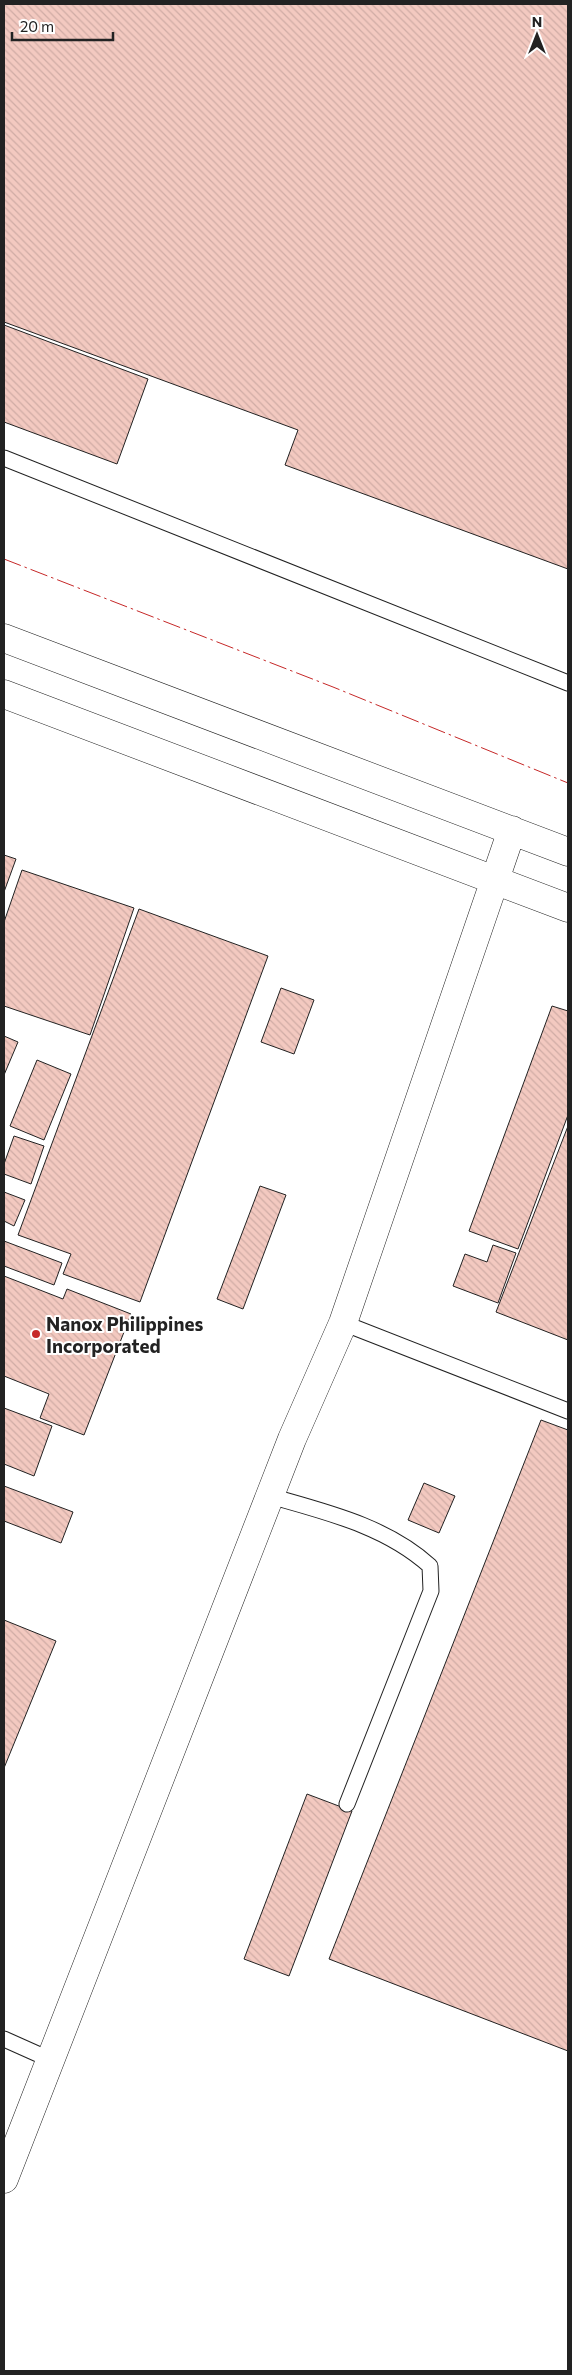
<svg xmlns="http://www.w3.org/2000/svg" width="572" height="2375" viewBox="0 0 572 2375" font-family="Commissioner,sans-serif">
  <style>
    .building { fill: url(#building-back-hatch); stroke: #222 }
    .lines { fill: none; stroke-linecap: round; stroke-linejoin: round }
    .service-casing { stroke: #222; stroke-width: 17 }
    .minor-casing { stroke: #222; stroke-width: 29 }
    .service { stroke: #fff; stroke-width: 15 }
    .minor { stroke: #fff; stroke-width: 28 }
    .power { stroke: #c62828; stroke-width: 1; stroke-dasharray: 18 4 2.5 4; stroke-linecap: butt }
    .poi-dot { fill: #c62828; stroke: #fff; stroke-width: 2 }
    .labels { text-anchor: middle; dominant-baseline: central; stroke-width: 4; stroke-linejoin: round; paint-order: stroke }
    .poi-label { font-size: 19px; font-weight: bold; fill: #222; stroke: #fff; text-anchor: start }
  </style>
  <defs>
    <pattern id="building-back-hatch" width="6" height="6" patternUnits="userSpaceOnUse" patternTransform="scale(1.25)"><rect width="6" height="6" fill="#f3c9c0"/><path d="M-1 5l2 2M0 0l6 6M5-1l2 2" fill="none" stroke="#d0aca5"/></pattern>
  </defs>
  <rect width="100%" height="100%" fill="#fff"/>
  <path class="building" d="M4 4H568V569L285 465 298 430 4 322Z
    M4 325 148 379 117 464 4 422Z
    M4 855 16 859 4 892Z
    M22 870 134 908 90 1035 4 1006V922Z
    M139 909 268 956 140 1302 63 1274 71 1254 18 1235Z
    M281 988 314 1000 294 1054 261 1042Z
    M552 1006 568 1011V1115L518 1249 469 1231Z
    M4 1036 18 1042 4 1075Z
    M37 1060 71 1074 44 1140 10 1126Z
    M568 1126V1340L496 1312Z
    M14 1136 44 1146 31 1184 4 1174V1164Z
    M260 1186 286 1195 243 1309 217 1299Z
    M4 1192 25 1200 14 1226 4 1221Z
    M4 1241 62 1263 54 1285 4 1266Z
    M493 1245 516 1253 498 1303 453 1286 465 1254 487 1262Z
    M4 1276 63 1299 67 1289 131 1314 84 1435 40 1418 49 1394 4 1376Z
    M4 1408 52 1426 34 1476 4 1464Z
    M541 1420 568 1430V2051L329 1959Z
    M424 1483 455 1496 439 1533 408 1520Z
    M4 1486 73 1512 61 1543 4 1521Z
    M4 1620 56 1641 4 1768Z
    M307 1794 352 1811 289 1976 244 1959Z"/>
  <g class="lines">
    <g class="service-casing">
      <path id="service" d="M4 458 568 683
        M343 1323 568 1411
        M270 1496C326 1512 386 1526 430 1566L431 1591 347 1804
        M4 2039 51 2060"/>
    </g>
    <g class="minor-casing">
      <path id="minor" d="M4 638 568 852
        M4 694 568 908
        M4 2179 292 1439 343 1323 512 830"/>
    </g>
    <use href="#service" class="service"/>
    <use href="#minor" class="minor"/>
    <path class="power" d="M4 559 333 687 568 783"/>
  </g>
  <circle class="poi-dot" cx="36" cy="1334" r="5"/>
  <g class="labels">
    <g class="poi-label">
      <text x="46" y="1323">Nanox Philippines<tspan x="46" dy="22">Incorporated</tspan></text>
    </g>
  </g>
  <rect width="572" height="2375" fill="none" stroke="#222222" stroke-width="10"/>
  <g transform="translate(537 35)" stroke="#ffffff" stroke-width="4" paint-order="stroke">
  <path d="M0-4L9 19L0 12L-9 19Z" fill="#222222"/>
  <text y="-8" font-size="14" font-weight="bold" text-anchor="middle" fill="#222222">N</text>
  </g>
  <path d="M12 32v8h101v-8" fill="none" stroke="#222222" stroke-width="2.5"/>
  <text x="20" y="32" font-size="15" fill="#222222" stroke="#ffffff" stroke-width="4" paint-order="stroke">20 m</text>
</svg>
